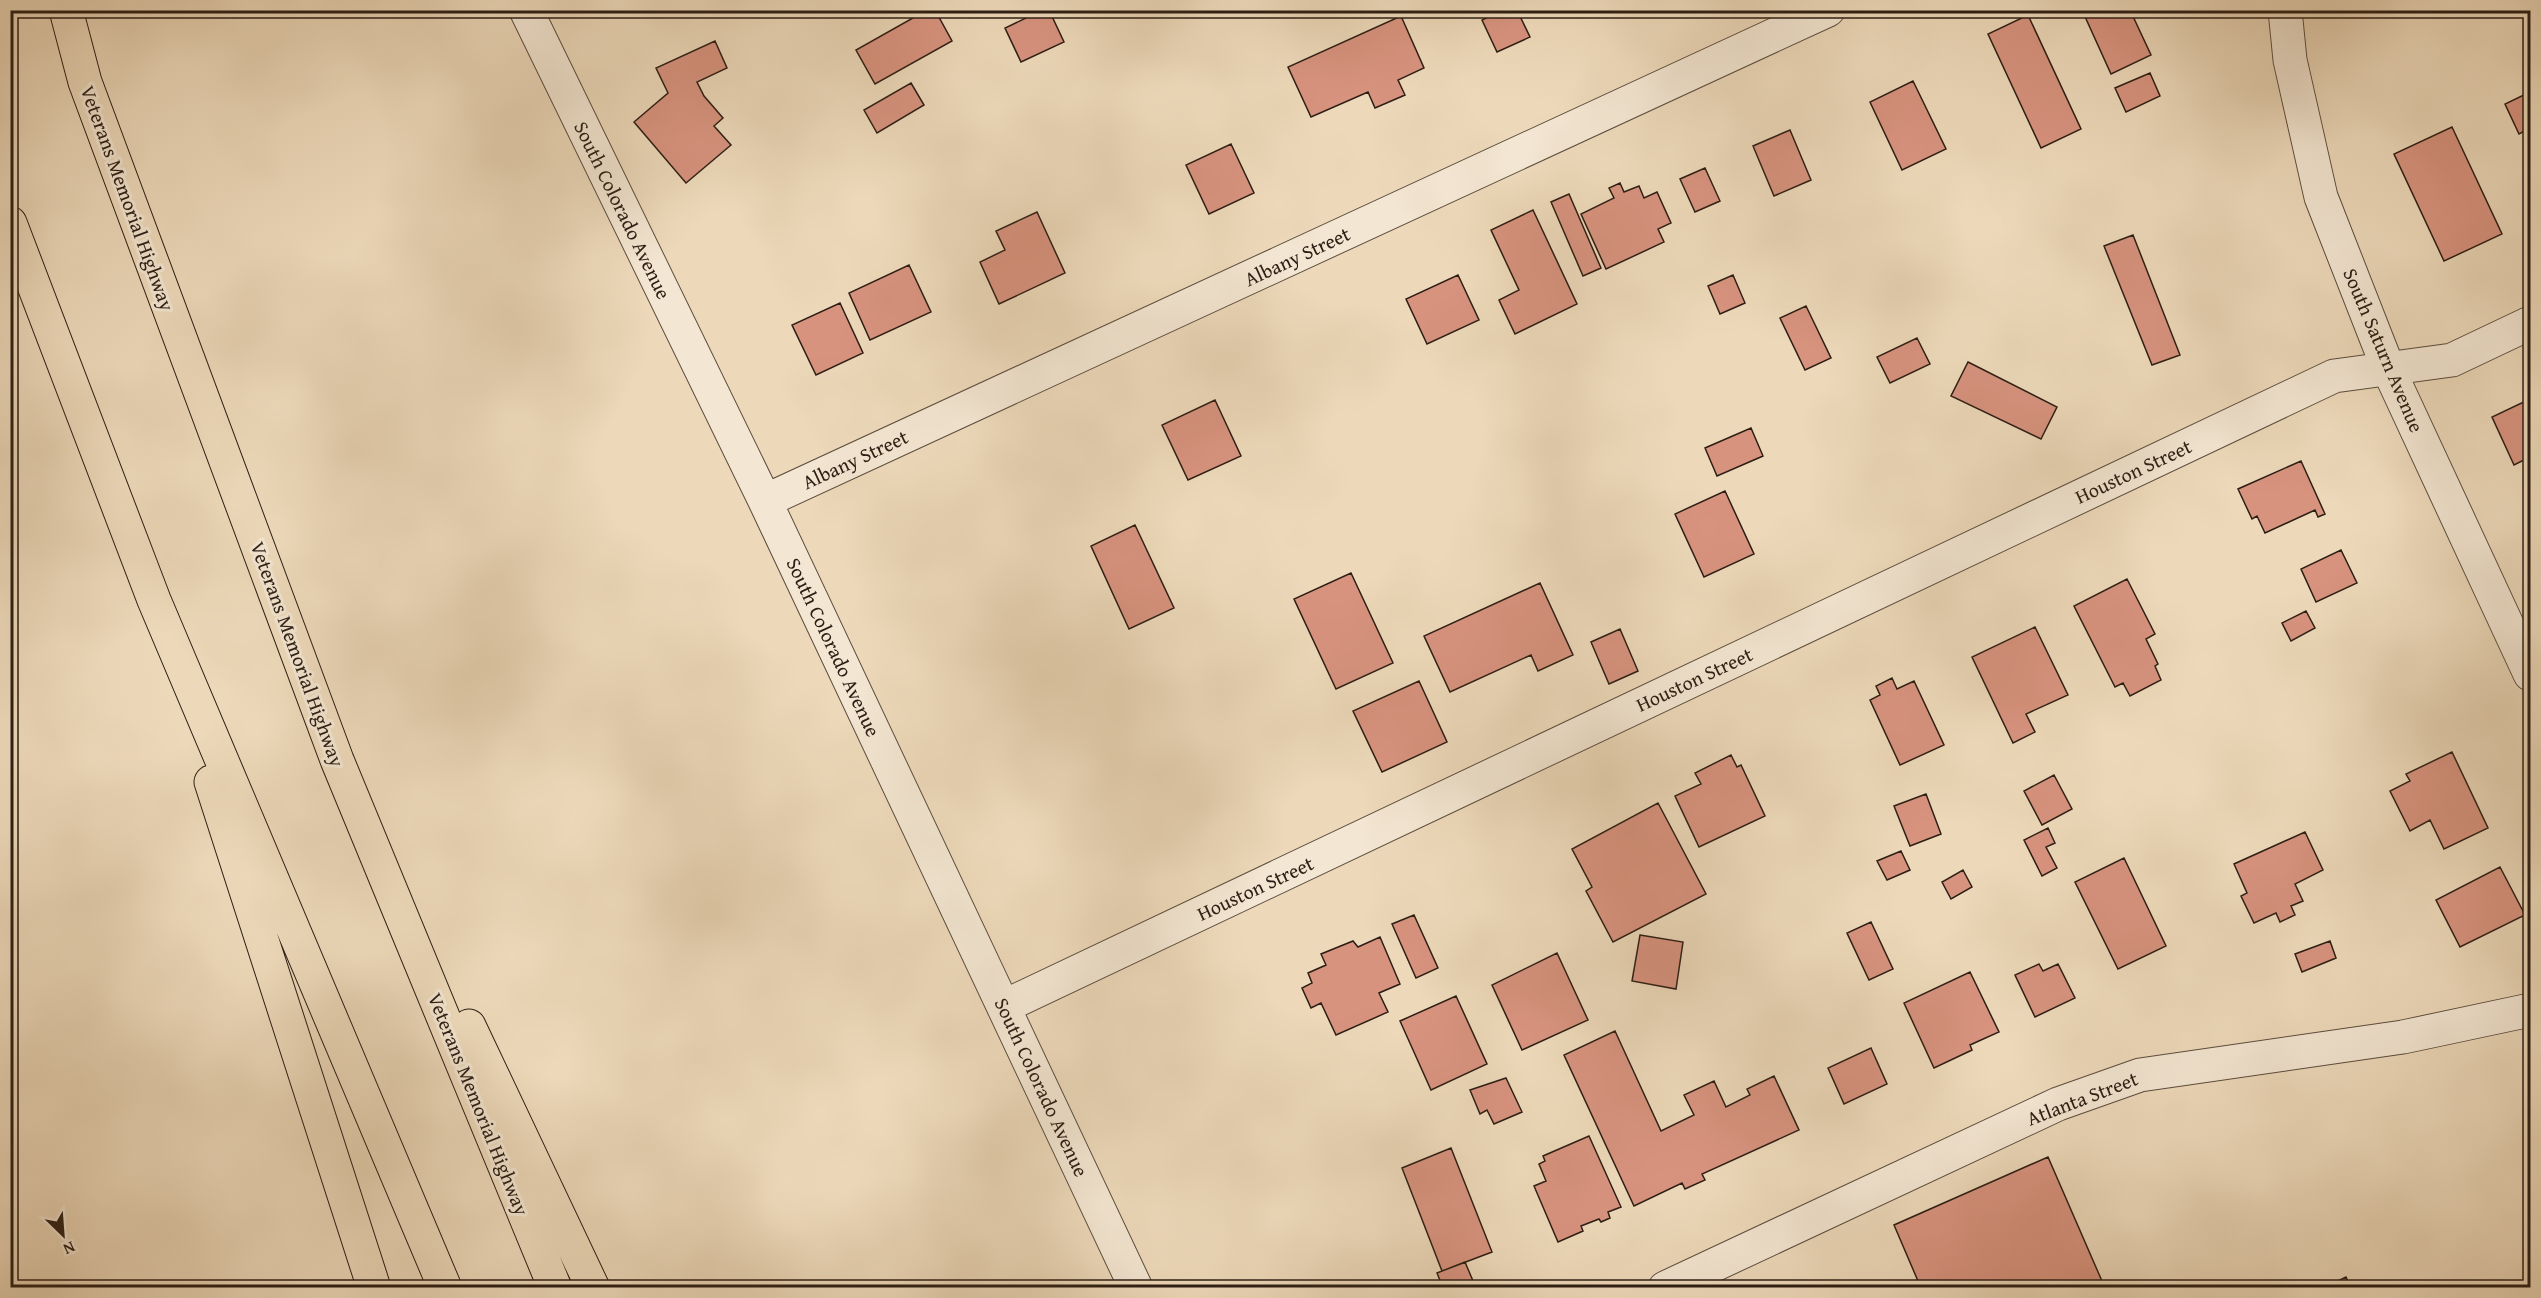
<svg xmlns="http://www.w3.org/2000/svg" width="2541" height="1298" viewBox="0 0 2541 1298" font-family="'Gentium Book Plus',serif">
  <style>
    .building { fill: #d8937f; stroke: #2c1e14; stroke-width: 1.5 }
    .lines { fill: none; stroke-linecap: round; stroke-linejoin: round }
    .minor-casing { stroke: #5c4d3e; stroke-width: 35 }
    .tertiary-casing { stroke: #5c4d3e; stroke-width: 35 }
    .motorway-casing { stroke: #2c1e14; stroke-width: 35 }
    .minor { stroke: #f3e6d2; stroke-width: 33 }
    .tertiary { stroke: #f3e6d2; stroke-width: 33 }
    .motorway { stroke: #edd9ba; stroke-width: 33 }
    .labels { text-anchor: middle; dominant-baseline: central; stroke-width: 6; stroke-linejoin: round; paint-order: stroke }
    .street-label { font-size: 20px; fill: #2c1e14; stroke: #f3e6d2 }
  </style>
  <rect width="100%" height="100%" fill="#edd9ba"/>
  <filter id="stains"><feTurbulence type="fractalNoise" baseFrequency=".00333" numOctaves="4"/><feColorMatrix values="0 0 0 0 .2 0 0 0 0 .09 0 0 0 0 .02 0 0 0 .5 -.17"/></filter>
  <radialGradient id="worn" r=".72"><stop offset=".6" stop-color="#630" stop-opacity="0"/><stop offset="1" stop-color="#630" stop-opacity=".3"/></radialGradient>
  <path class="building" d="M927 10H935L952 41 875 84 856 50Z
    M1043 10H1049L1064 42 1021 62 1005 28Z
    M1503 10H1517L1530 37 1497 52 1482 20Z
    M2082 10H2130L2151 55 2111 74Z
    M2028 15 2081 129 2041 148 1988 34Z
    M1401 16 1424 68 1398 80 1405 95 1375 108 1368 92 1311 117 1288 67Z
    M715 41 727 68 697 82 704 96 723 118 714 126 731 145 686 183 634 122 668 93 656 68Z
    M2150 73 2160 96 2126 112 2115 88Z
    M1913 81 1946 149 1902 170 1870 102Z
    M911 83 924 105 877 133 864 110Z
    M2530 92V128L2519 134 2505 104Z
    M2452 127 2502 234 2444 261 2394 154Z
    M1790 130 1811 180 1774 196 1753 146Z
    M1231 144 1254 193 1209 214 1186 165Z
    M1705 168 1720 201 1695 212 1680 179Z
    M1620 183 1624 192 1639 186 1644 198 1657 192 1671 223 1658 229 1664 242 1606 269 1581 214 1614 198 1609 188Z
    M1569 194 1601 268 1583 276 1551 202Z
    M1533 210 1577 304 1515 334 1499 300 1519 290 1491 230Z
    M1037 212 1065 273 999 304 980 262 1005 250 996 231Z
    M2133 235 2180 355 2152 365 2104 246Z
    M909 265 931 312 870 340 849 293Z
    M1458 275 1479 320 1427 344 1406 299Z
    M1733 275 1745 303 1720 314 1708 286Z
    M840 303 863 353 816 375 792 325Z
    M1806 306 1831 358 1805 370 1780 318Z
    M1917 338 1930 364 1890 383 1877 357Z
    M1968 362 2057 407 2041 439 1951 396Z
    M2530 399V457L2514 465 2492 417Z
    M1215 400 1241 456 1188 480 1162 425Z
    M1751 428 1763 456 1717 476 1705 448Z
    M2301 461 2325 514 2318 517 2315 510 2265 533 2257 516 2252 519 2238 489Z
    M1725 491 1754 554 1704 577 1675 514Z
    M1135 525 1174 608 1129 629 1091 546Z
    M2341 550 2357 583 2316 602 2301 569Z
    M1351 573 1393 663 1336 689 1294 599Z
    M2127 579 2155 634 2146 639 2158 664 2155 666 2161 680 2130 696 2123 683 2115 687 2074 606Z
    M1540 583 1573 655 1538 671 1531 655 1450 692 1424 636Z
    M2306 611 2315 628 2291 641 2282 623Z
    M2035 627 2068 695 2026 714 2035 732 2013 743 1972 657Z
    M1620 629 1638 671 1609 684 1591 642Z
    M1892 678 1897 689 1914 681 1944 745 1900 765 1870 700 1880 695 1876 686Z
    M1419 681 1447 742 1382 772 1353 711Z
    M2452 752 2488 828 2444 849 2430 820 2410 831 2390 791 2410 781 2406 774Z
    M1731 755 1737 767 1741 765 1765 816 1699 847 1675 796 1701 784 1695 773Z
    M2054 775 2072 809 2042 825 2024 791Z
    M1926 794 1941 834 1910 846 1894 806Z
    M1658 803 1706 894 1613 942 1586 891 1592 887 1572 849Z
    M2048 828 2055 843 2046 847 2057 868 2042 876 2024 840Z
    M2305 832 2323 870 2295 884 2303 901 2291 906 2295 915 2280 922 2276 913 2254 923 2241 896 2247 893 2234 864Z
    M1901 851 1910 870 1887 880 1877 861Z
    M2124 858 2166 946 2118 969 2075 882Z
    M2500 867 2525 915 2460 947 2436 900Z
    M1963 870 1972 887 1951 899 1942 882Z
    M1414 915 1438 968 1416 978 1392 924Z
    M1871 922 1893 969 1869 980 1847 933Z
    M1640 935 1683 942 1676 989 1632 981Z
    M1380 937 1400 984 1379 993 1388 1012 1336 1035 1321 1003 1311 1008 1302 988 1312 983 1308 973 1326 965 1321 954 1353 941 1358 947Z
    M2330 941 2336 958 2302 972 2295 954Z
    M1557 953 1588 1020 1522 1050 1492 985Z
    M2039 964 2043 971 2058 964 2075 998 2035 1017 2015 975Z
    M1970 972 1999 1032 1970 1045 1972 1050 1934 1068 1904 1003Z
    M1456 996 1487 1064 1431 1090 1400 1021Z
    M1615 1031 1661 1131 1694 1115 1684 1095 1714 1081 1726 1107 1750 1095 1747 1089 1774 1076 1799 1130 1702 1174 1705 1180 1685 1189 1682 1183 1634 1206 1564 1055Z
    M1871 1048 1887 1084 1844 1104 1828 1068Z
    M1506 1078 1522 1112 1494 1124 1487 1110 1480 1114 1470 1090Z
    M1589 1136 1621 1207 1608 1212 1610 1218 1601 1222 1599 1219 1581 1226 1583 1231 1558 1242 1534 1186 1546 1181 1539 1164 1545 1161 1543 1156Z
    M1451 1148 1492 1252 1442 1271 1402 1168Z
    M2048 1157 2105 1288H1921L1894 1225Z
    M1465 1262 1476 1288H1443L1437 1273Z
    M2346 1277 2351 1288H2323Z"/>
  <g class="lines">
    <g class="minor-casing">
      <path id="minor" d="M526 10 765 501 1136 1288
        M765 501 1828 10
        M1005 1006 2334 376 2452 360 2530 323
        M1665 1288 2058 1104 2140 1075 2403 1037 2530 1010"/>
    </g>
    <g class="tertiary-casing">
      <path id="tertiary" d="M2285 10 2290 60 2321 197 2388 368 2530 674"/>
    </g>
    <g class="motorway-casing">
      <path id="motorway" d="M66 10 85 82 337 760 555 1288
        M10 223 154 600 445 1288
        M211 782 374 1288
        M469 1026 593 1288"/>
    </g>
    <use href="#minor" class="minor"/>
    <use href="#tertiary" class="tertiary"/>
    <use href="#motorway" class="motorway"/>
  </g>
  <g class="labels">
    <g class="street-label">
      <text transform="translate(128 198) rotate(70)">Veterans Memorial Highway</text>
      <text transform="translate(623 210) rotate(64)">South Colorado Avenue</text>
      <text transform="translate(1297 256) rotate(-25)">Albany Street</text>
      <text transform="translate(2384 350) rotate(67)">South Saturn Avenue</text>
      <text transform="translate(855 459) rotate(-25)">Albany Street</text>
      <text transform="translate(2133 471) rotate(-25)">Houston Street</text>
      <text transform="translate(834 647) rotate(65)">South Colorado Avenue</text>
      <text transform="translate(298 654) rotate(70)">Veterans Memorial Highway</text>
      <text transform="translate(1694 679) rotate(-25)">Houston Street</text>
      <text transform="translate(1255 888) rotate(-25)">Houston Street</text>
      <text transform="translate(1042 1087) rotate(65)">South Colorado Avenue</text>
      <text transform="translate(2082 1098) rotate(-21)">Atlanta Street</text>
      <text transform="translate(479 1104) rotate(68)">Veterans Memorial Highway</text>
    </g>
  </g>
  <rect width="2541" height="1298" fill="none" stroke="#edd9ba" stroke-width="36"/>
  <rect x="12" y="12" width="2517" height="1274" fill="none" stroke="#2c1e14" stroke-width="3"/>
  <rect x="18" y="18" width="2505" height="1262" fill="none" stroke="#2c1e14" stroke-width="1.5"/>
  <g transform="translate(63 1235) rotate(155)" stroke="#f3e6d2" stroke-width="4.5" paint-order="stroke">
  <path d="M0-4.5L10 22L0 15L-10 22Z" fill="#2c1e14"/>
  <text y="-9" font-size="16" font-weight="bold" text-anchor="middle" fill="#2c1e14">N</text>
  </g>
  <rect width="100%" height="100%" filter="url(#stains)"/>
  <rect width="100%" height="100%" fill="url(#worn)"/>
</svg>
